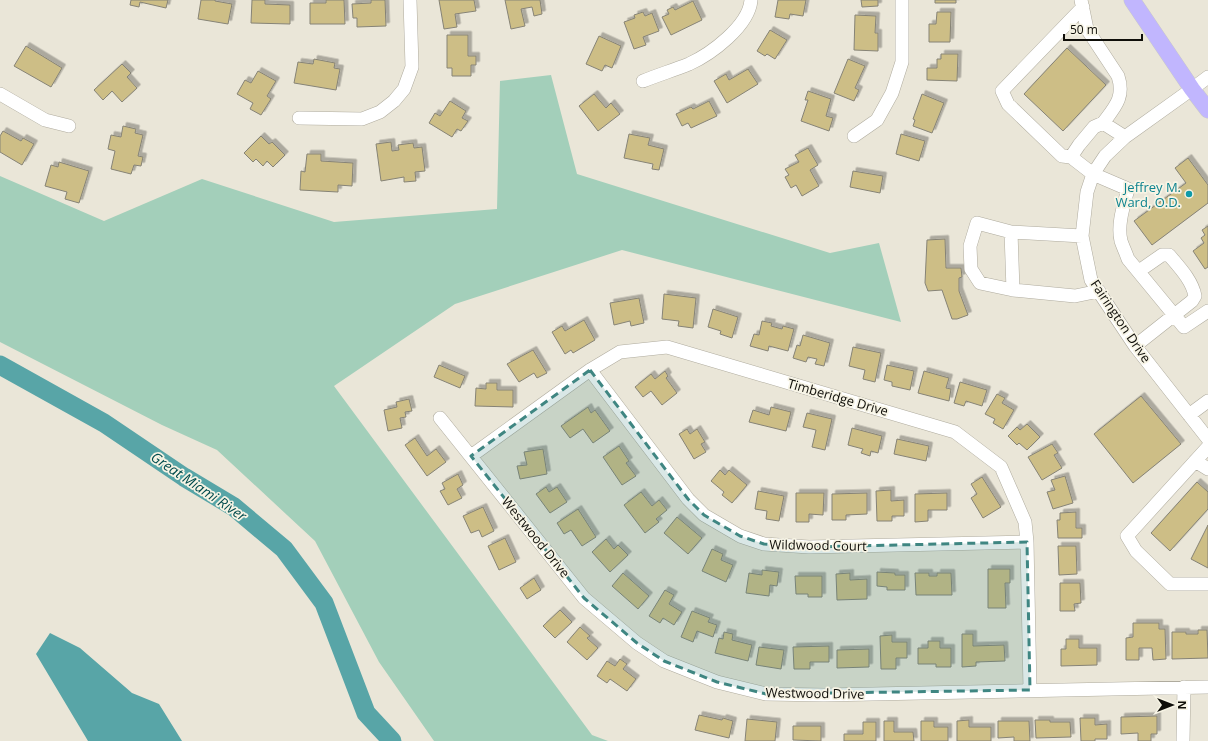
<svg xmlns="http://www.w3.org/2000/svg" width="1208" height="741" viewBox="0 0 1208 741" font-family="'Open Sans',sans-serif">
  <style>
    .green { fill: #a3cfba }
    .water { fill: #58a5a7 }
    .lines { fill: none; stroke-linecap: round; stroke-linejoin: round }
    .river { stroke: #58a5a7; stroke-width: 19 }
    .building { fill: #cdbe86; stroke: #868376; filter: url(#shadow) }
    .minor-casing { stroke: #afab9e; stroke-width: 14 }
    .major-casing { stroke: #cacac9; stroke-width: 17 }
    .minor { stroke: #fff; stroke-width: 13 }
    .major { stroke: #c1b6fe; stroke-width: 16 }
    .marked { fill: #3f8682; fill-opacity: 0.2; stroke: #3f8682; stroke-width: 3; stroke-dasharray: 8 5; stroke-linejoin: round }
    .culture-dot { fill: #0f9aa8; stroke: #f7f4e5; stroke-width: 1.5 }
    .labels { text-anchor: middle; dominant-baseline: central; stroke-width: 3.5; stroke-linejoin: round; paint-order: stroke }
    .culture-label { font-size: 13px; fill: #0d838f; stroke: #f7f4e5; text-anchor: end }
    .street-label { font-size: 13px; fill: #0f0e09; stroke: #f7f4e5 }
    .water-label { font-size: 14px; font-style: italic; fill: #014b4d; stroke: #f7f4e5 }
  </style>
  <defs>
    <filter id="shadow"><feDropShadow dx="3.5" dy="-3.5" stdDeviation="0" flood-color="#0004"/></filter>
  </defs>
  <rect width="100%" height="100%" fill="#eae6d8"/>
  <path class="green" d="M551 75 577 174 830 253 879 243 901 322 622 250 455 304 334 386 592 735 608 741H434L379 662 315 541 217 450 162 425 0 342V176L104 221 202 179 334 222 497 209 500 81Z"/>
  <path class="water" d="M50 633 80 648 132 693 159 704 182 741H88L36 654Z"/>
  <g class="lines">
    <path class="river" d="M0 365 104 423 184 477 234 507 284 549 324 603 366 713 392 741"/>
  </g>
  <path class="building" d="M131 0H168L166 8 140 2 139 7 130 5Z
    M201 0H215V1L232 4 228 24 198 19Z
    M252 0H265V4L290 5V24L251 23Z
    M326 0H344L345 24H310V3H326Z
    M371 0H385L386 26 357 27V18H353L352 4 371 3Z
    M439 0H474L476 11 455 14 457 27 444 29Z
    M505 0H540L542 14 534 16 532 7 521 9 525 26 511 29Z
    M778 0H806L803 16 790 14 789 19 775 17Z
    M861 0H878V6L862 7Z
    M935 0H956V3H935Z
    M693 1 702 20 671 35 662 17 669 14 667 10 673 7 675 10Z
    M643 12 645 16 652 13 659 31 643 37 646 45 634 49 624 22 635 18 634 15Z
    M937 12H951L950 42H929V24H936Z
    M855 15 876 16 875 33H878V51L854 50Z
    M770 30 787 40 775 59 767 54 765 56 757 51Z
    M447 35H468V56H476V65H471V76H452V68H447Z
    M599 36 621 46 612 68 605 65 602 71 586 64Z
    M26 46 62 68 51 87 14 66Z
    M1067 48 1106 85 1063 131 1024 94Z
    M941 54H958L957 81 927 80V68H937V59H941Z
    M314 59 335 63 334 68 340 69 336 90 294 83 298 62 313 64Z
    M848 59 865 66 855 88 859 90 854 101 834 93Z
    M122 64 131 73 127 77 137 88 122 102 112 91 103 100 94 90Z
    M748 69 758 84 727 103 714 81 726 74 729 80Z
    M258 71 276 81 267 96 271 99 261 115 250 109 253 103 237 94 245 80 251 83Z
    M808 91 831 99 826 116 833 118 829 131 801 121 808 100H805Z
    M594 94 606 108 611 103 620 114 598 131 579 106Z
    M922 94 944 103 932 133 913 126 915 120 913 119Z
    M450 101 466 111 462 118 468 121 461 131 457 129 452 137 429 123 435 113 440 116Z
    M709 101 717 116 691 128 688 123 682 126 676 114 691 107 693 109Z
    M123 126 136 129 135 133 143 135 138 156 143 157 141 166 134 165 131 174 111 169 115 151 108 149 111 135 121 137Z
    M3 131 21 141 23 138 34 144 22 165 0 152V136Z
    M629 134 650 138 648 145 664 149 659 170 652 169 653 164 624 158Z
    M901 134 925 141 919 161 896 154Z
    M261 136 269 144 272 142 285 155 273 167 267 161 263 166 256 159 253 162 244 153Z
    M391 142 392 151 399 150 398 145 413 143 414 148 422 147 425 171 415 172 416 181 404 182V177L381 181 376 144Z
    M808 148 818 165 810 170 819 186 802 196 796 185 791 188 785 177 789 175 785 169 799 162 795 155Z
    M307 154H321V161L353 163 352 186 338 185V192L300 190 301 171 305 172Z
    M1188 158 1208 185V203L1152 245 1134 221 1186 183 1175 168Z
    M59 162 89 171 79 203 65 199 67 192 45 186 51 165 58 167Z
    M853 171 883 176 880 193 850 187Z
    M1208 226V267L1205 269 1193 251 1204 243 1201 238 1205 235 1202 230Z
    M945 239 946 268H961L962 277 959 278V291L968 315 957 319H952L942 290 928 291 925 283 927 240Z
    M664 294 696 298 693 328 678 326 679 321 662 319Z
    M639 298 644 323 631 326 630 321 614 325 610 303Z
    M713 309 738 317 732 338 720 334 721 331 708 327Z
    M584 320 595 340 573 353 571 350 565 354 552 332 562 326 565 331Z
    M762 321 772 323 771 326 782 329 783 326 794 329 788 351 769 346 768 351 750 346 754 334 759 335Z
    M803 335 830 343 824 366 815 364 817 359 808 357 806 362 793 358 797 345 800 346Z
    M853 347 881 353 875 382 863 379 865 370 849 366Z
    M533 350 547 373 537 378 534 373 519 382 507 364Z
    M439 365 465 376 460 388 434 377Z
    M887 365 914 371 910 390 892 386V382L884 380Z
    M665 371 668 376 666 378 677 393 662 405 651 391 643 397 635 387 651 374 655 379Z
    M924 371 949 378 946 388 951 389 949 401 918 393Z
    M960 382 987 390 982 406 966 401 964 406 954 403Z
    M486 383H497V390H513V407L475 406 476 388 486 389Z
    M997 394 1005 398 1002 403 1014 410 1003 429 993 423 995 419 985 414Z
    M1141 396 1181 444 1133 483 1094 434Z
    M409 399 412 411 405 412 406 417 400 418 402 428 388 431 384 410 397 407 396 402Z
    M588 407 591 413 595 410 610 431 593 443 583 429 570 438 561 426Z
    M771 407 791 412 786 431 749 422 753 410 769 415Z
    M807 413 832 419 825 450 812 447 816 430 803 427Z
    M1027 424 1040 437 1027 450 1019 443 1017 445 1008 436 1017 427 1020 430Z
    M852 428 882 436 878 453 871 451 870 456 861 453 863 449 848 445Z
    M687 429 690 434 697 429 705 442 701 444 706 452 694 459 679 434Z
    M415 438 427 456 436 449 446 462 427 476 405 445Z
    M897 439 929 446 926 461 894 454Z
    M1052 444 1058 453 1054 455 1062 468 1042 480 1028 457Z
    M619 446 629 461 626 463 636 476 622 485 603 457Z
    M543 449 547 474 520 479 517 466 527 465 524 452Z
    M720 470 725 475 729 470 747 485 732 503 722 495 724 492 711 481Z
    M458 474 463 485 457 489 462 498 448 505 440 491 445 489 442 483Z
    M1065 476 1073 503 1053 509 1047 492 1055 490 1051 480Z
    M982 477 1001 507 983 518 971 498 977 494 971 484Z
    M1197 482 1208 492V509L1170 551 1151 533Z
    M546 487 549 492 557 487 567 502 550 513 536 494Z
    M891 490V501L904 500V516H892V521H877L876 491Z
    M758 491 784 496 779 521 766 519 767 511 755 509Z
    M641 492 652 506 659 500 667 510 656 519 659 522 645 533 624 505Z
    M796 493H824L823 515 809 514V522H796Z
    M867 493V514L846 515V520H832V494Z
    M947 493V510H928V521L915 522V494Z
    M483 507 494 531 482 537 479 530 471 533 463 516Z
    M578 509 596 537 582 546 571 530 564 534 557 523Z
    M1076 512V528H1082V538H1058L1057 520H1060V513Z
    M677 517 702 538 688 554 664 533Z
    M1208 525V568L1191 559Z
    M505 538 516 562 499 570 488 546Z
    M606 539 614 549 618 545 628 555 610 572 592 552Z
    M1058 546H1076L1077 574 1059 575Z
    M712 549 723 554 721 560 733 565 726 582 702 571Z
    M988 569H1010V583H1005L1006 608H988Z
    M762 570 779 572 777 586 770 585 769 596 746 593 749 573 762 575Z
    M877 572 895 573V575H905V590H887V587L877 586Z
    M623 573 649 596 638 609 612 586Z
    M850 573V580L867 579V599L837 600 836 574Z
    M915 573H929V576H937V573H951L952 595H916Z
    M795 576H822V597H808V594H796Z
    M534 578 541 590 527 599 520 588Z
    M1060 583H1080L1081 603 1074 604 1075 611H1060Z
    M665 590 674 595 669 604 682 612 674 625 663 618 660 623 649 616Z
    M560 610 572 622 555 638 543 626Z
    M692 611 710 618 708 622 717 625 713 637 697 631 693 642 681 637Z
    M1133 623H1159V629H1165L1166 659 1153 660 1152 648H1139V660H1126V638L1133 637Z
    M580 627 590 636 587 638 598 648 587 660 567 642Z
    M1198 630H1207L1208 658 1172 659V632H1186V634H1198Z
    M724 632 733 634 732 640 752 645 748 661 715 653 719 638 723 639Z
    M962 634H973V646L1004 645 1005 661 976 662V666L962 667Z
    M892 635V642H907V658H896V669H881L880 636Z
    M1066 639H1079V648H1097V665L1061 666V649H1066Z
    M928 641H940V648H951V667H936V664H918V648H928Z
    M829 646V662H810V669H794L793 647Z
    M759 647 784 650 781 669 756 665Z
    M869 649V667L837 668V650Z
    M620 659 627 664 623 669 636 679 627 691 610 679 607 683 597 676 607 661 615 666Z
    M699 715 722 720 723 718 733 721 729 738 695 730Z
    M1157 716V734H1151V741H1138V733L1121 734V717Z
    M1080 718H1095V725L1107 724V739H1095V741H1081Z
    M747 719 777 722 775 741H745Z
    M969 720V727H991V741H957V721Z
    M1035 720H1050V722H1070L1071 737 1036 738Z
    M884 721H894V732H913L914 741H884Z
    M921 721H934V727H948V741H921Z
    M998 721H1029L1030 741H1014V737L998 738Z
    M863 722H876V741H844V734H863Z
    M793 726H821V741L793 740Z"/>
  <g class="lines">
    <g class="minor-casing">
      <path id="minor" d="M1081 0 1087 29 1118 76C1125 97 1115 107 1103 123
        M1208 77 1192 89 1125 137 1105 156 1093 174 1087 192 1082 236 1091 280 1135 346 1208 439
        M643 81C658 75 674 70 689 64 711 54 749 26 751 0
        M0 94 45 120 69 126
        M299 118 362 119 380 112 394 101 404 89 412 67 410 0
        M854 136 877 120 892 93 902 62V0
        M1125 137 1103 123 1094 127 1079 145 1071 157 1093 174 1128 189C1124 205 1117 224 1121 241 1123 247 1126 253 1128 259L1184 327 1208 311
        M1071 157 1062 156 1008 104 1002 91 1083 7
        M1011 232 977 223 970 246 971 269 980 283 1013 290
        M1082 236 1011 232 1013 290 1075 296 1099 291
        M1135 346 1192 301 1195 296C1192 280 1179 267 1169 255H1162L1139 271
        M590 370 688 499 704 515 740 536 764 544 809 547 1027 542
        M1189 415 1208 401
        M440 418 584 598 637 643 664 661 717 682 766 694 824 695 1208 687
        M1208 447 1127 536 1136 551 1170 584H1208
        M471 456 590 370 620 352 667 347 955 432 1001 467 1025 522 1027 542 1030 690
        M1195 461 1208 469
        M1183 741 1184 687"/>
    </g>
    <g class="major-casing">
      <path id="major" d="M1132 0 1192 89 1208 110"/>
    </g>
    <use href="#minor" class="minor"/>
    <use href="#major" class="major"/>
  </g>
  <path class="marked" d="M590 370 688 499 704 515 740 536 764 544 809 547 1027 542 1030 690 766 694 717 682 664 661 637 643 584 598 471 456Z"/>
  <circle class="culture-dot" cx="1189" cy="194" r="4"/>
  <g class="labels">
    <g class="culture-label">
      <text x="1181" y="187">Jeffrey M.<tspan x="1181" dy="15">Ward, O.D.</tspan></text>
    </g>
    <g class="street-label">
      <text transform="translate(1121 321) rotate(56)">Fairington Drive</text>
      <text transform="translate(838 397) rotate(16)">Timberidge Drive</text>
      <text transform="translate(536 537) rotate(51)">Westwood Drive</text>
      <text transform="translate(818 545) rotate(1)">Wildwood Court</text>
      <text transform="translate(815 693) rotate(1)">Westwood Drive</text>
    </g>
    <g class="water-label">
      <text transform="translate(199 486) rotate(34)">Great Miami River</text>
    </g>
  </g>
  <g transform="translate(1172 705) rotate(90)" stroke="#f7f4e5" stroke-width="3" paint-order="stroke">
  <path d="M0-3L7 15L0 10L-7 15Z" fill="#0f0e09"/>
  <text y="-6" font-size="11" font-weight="bold" text-anchor="middle" fill="#0f0e09">N</text>
  </g>
  <path d="M1064 34v6h78v-6" fill="none" stroke="#0f0e09" stroke-width="2"/>
  <text x="1070" y="34" font-size="12" fill="#0f0e09" stroke="#f7f4e5" stroke-width="3" paint-order="stroke">50 m</text>
</svg>
